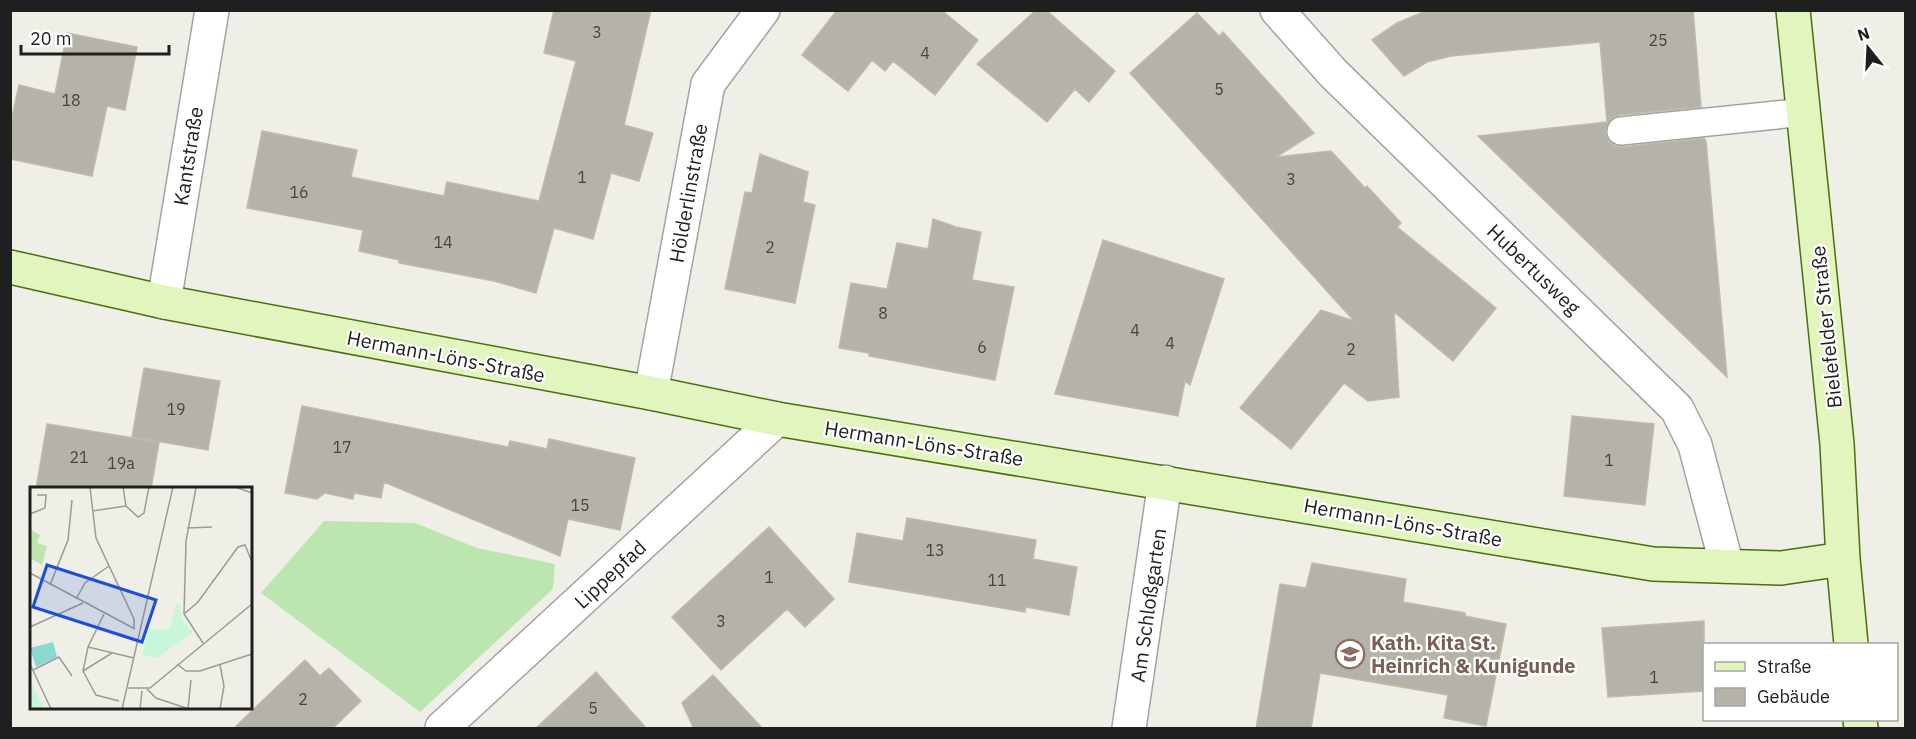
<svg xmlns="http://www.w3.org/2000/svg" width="1916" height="739" viewBox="0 0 1916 739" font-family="'IBM Plex Sans',sans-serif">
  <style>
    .grass { fill: #bce5b0 }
    .building { fill: #b5b2a9; stroke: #c0baaa; stroke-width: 1.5 }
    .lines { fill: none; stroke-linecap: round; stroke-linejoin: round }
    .lane-casing { stroke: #a3a3a3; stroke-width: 30 }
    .street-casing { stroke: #a3a3a3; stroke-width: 36 }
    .secondary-casing { stroke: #49700d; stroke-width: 36 }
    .lane { stroke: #fff; stroke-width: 27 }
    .street { stroke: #fff; stroke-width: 33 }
    .secondary { stroke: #e3f5bf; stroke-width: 33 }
    .labels { text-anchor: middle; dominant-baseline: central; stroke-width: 4.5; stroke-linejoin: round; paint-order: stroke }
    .number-label { font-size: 16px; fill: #444442 }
    .street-label { font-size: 20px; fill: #1f1f1f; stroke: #fff }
    .education-label { font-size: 20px; font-weight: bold; fill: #785e54; stroke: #fff; text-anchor: start }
    .inset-road { fill: none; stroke: #9c9c97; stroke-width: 1.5 }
    .view { fill: #1d4ed8; fill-opacity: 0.15; stroke: #1d4ed8; stroke-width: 3 }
    .inset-edge { fill: none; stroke: #1f1f1f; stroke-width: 3 }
  </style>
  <rect width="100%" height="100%" fill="#efefe7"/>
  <path class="grass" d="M324 521 415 523 477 548 555 564 553 589 420 712 261 593Z"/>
  <path class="building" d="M554 10H651L624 125 653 133 639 181 611 173 593 239 554 228 536 293 494 281 399 263V260L359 251 363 230 247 208 262 131 357 150 351 177 444 196 447 182 539 201 576 61 544 53Z
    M837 10H941L978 40 935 95 893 61 885 71 872 60 848 91 802 55Z
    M1036 10H1046L1115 71 1089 102 1075 89 1047 122 977 64Z
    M1428 10H1693L1701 107 1619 115 1612 118 1607 124 1605 132 1609 141 1615 146 1622 147 1704 138 1706 141 1727 377 1478 136 1607 122 1600 42 1451 56 1427 62 1404 76 1372 40 1397 23Z
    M1197 13 1219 36 1223 32 1314 133 1276 157 1331 151 1365 188 1367 186 1401 223 1397 227 1496 308 1453 361 1394 312 1399 397 1368 401 1344 383 1291 449 1240 408 1321 310 1354 321 1130 73Z
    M67 33 137 47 125 110 107 106 92 176 10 159V126L19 85 55 94Z
    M760 154 808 172 803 202 815 205 795 303 725 289 745 192 752 193Z
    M933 219 956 227 981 232 972 280 1014 287 995 380 869 356V353L839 348 851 283 887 289 897 243 928 249Z
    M1103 240 1224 279 1190 385 1185 381 1178 416 1055 394Z
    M144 368 220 381 208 450 132 437Z
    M302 406 508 447 510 441 547 449 549 439 635 458 620 530 568 519 560 556 384 482 381 498 354 493 353 499 325 493 317 499 285 493Z
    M1572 416 1654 424 1645 505 1564 496Z
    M47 424 159 442 151 489H36Z
    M907 518 1036 540 1033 559 1077 567 1069 615 1026 607 1025 612 849 582 857 533 903 541Z
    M769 527 834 599 805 627 787 609 721 670 672 617Z
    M1312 563 1406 579 1403 602 1465 613V616L1506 624 1486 726 1444 718 1448 695 1320 673 1311 729H1256L1280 584 1306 588Z
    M1704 621V691L1608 697 1602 628Z
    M305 660 320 676 329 668 361 701 332 729H233Z
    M596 672 647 729H535Z
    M713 675 763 729H694L682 703Z"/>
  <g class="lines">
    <g class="lane-casing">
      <path id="lane" d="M1621 131 1805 112"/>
    </g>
    <g class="street-casing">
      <path id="street" d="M1277 10 1333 73 1677 409 1695 445 1727 566
        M164 302 212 10
        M651 393 708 84 763 10
        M442 728 777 419
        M1129 728 1165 482"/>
    </g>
    <g class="secondary-casing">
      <path id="secondary" d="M1793 10 1837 444 1843 559 1851 644
        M10 267 164 302 651 393 777 419 1653 564 1781 568 1843 559
        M1860 720 1861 728"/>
    </g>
    <use href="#lane" class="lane"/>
    <use href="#street" class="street"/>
    <use href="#secondary" class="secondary"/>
  </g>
  <defs>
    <g id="school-ring" transform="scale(1.5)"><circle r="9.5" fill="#fff" stroke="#8d6e63" stroke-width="1.5"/><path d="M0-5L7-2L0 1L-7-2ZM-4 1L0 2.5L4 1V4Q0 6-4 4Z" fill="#8d6e63"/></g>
  </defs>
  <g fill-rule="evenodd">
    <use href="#school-ring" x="1350" y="654"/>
  </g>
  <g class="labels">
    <g class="number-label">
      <text x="597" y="32">3</text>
      <text x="1658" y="40">25</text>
      <text x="925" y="53">4</text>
      <text x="1219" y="89">5</text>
      <text x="71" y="100">18</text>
      <text x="582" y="177">1</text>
      <text x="1291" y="179">3</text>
      <text x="299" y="192">16</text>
      <text x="443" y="242">14</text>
      <text x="770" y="247">2</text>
      <text x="883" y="313">8</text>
      <text x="1135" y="330">4</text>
      <text x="1170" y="343">4</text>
      <text x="982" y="347">6</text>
      <text x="1351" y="349">2</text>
      <text x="176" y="409">19</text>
      <text x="342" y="447">17</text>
      <text x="79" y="457">21</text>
      <text x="1609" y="460">1</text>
      <text x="121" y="463">19a</text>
      <text x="580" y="505">15</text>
      <text x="935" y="550">13</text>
      <text x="769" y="577">1</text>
      <text x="997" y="580">11</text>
      <text x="721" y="621">3</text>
      <text x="1654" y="677">1</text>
      <text x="303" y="699">2</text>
      <text x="593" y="708">5</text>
    </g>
    <g class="street-label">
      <text transform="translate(188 156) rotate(-81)">Kantstraße</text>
      <text transform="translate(688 193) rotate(-80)">Hölderlinstraße</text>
      <text transform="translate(1534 269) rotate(44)">Hubertusweg</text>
      <text transform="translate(1826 327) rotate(-96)">Bielefelder Straße</text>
      <text transform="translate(446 356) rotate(11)">Hermann-Löns-Straße</text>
      <text transform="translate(924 443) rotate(9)">Hermann-Löns-Straße</text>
      <text transform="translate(1403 522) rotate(10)">Hermann-Löns-Straße</text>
      <text transform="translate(610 574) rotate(-43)">Lippepfad</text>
      <text transform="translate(1148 605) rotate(-82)">Am Schloßgarten</text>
    </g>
    <g class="education-label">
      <text x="1371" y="642">Kath. Kita St.<tspan x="1371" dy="23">Heinrich &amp; Kunigunde</tspan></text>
    </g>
  </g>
  <g transform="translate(30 487)">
    <rect width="222" height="222" fill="#efefe7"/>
    <path d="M0 42 10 48 7 56 17 59 12 78 0 71Z" fill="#bce5b0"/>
    <path d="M146 117H150L152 133 163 145 127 171 112 168 119 142 139 143ZM0 193 14 222H0Z" fill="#c7f6d8"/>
    <path d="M23 155 27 170 6 180 0 161Z" fill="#8bd8d0"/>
    <path class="inset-road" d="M60 0 66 51 104 132V142M93 0 96 19 108 30 114 26 119 0M149 0H174M205 0 222 6M166 1 156 54 154 127 173 156M62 24 96 19M0 27 15 21 16 8H7M157 41 182 40M0 86 105 142M20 98 38 53 42 13M46 112 55 96 79 79M74 127 58 160 53 184 66 208 89 214M154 127 168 115 208 60 215 58 222 75M0 140 53 116M58 160 104 171M0 177 21 222M147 177 156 184H170L222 167M3 183 29 170 42 189M53 184 82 166M98 201H120L222 117M117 202 126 211 159 222M92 222 143 0M110 222 112 204M158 222 161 193M190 222 194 199 190 178"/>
    <path class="view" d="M17 78 126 113 112 155 3 120Z"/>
    <rect width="222" height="222" class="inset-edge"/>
  </g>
  <rect width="1916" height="739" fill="none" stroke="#1f1f1f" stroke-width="24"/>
  <rect x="1703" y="643" width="195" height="78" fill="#ffffff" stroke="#a5a5a5" stroke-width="1.5"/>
  <rect x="1715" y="662" width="30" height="9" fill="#e3f5bf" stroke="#a5a5a5" stroke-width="1.5"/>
  <text x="1757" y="673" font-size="18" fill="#1f1f1f">Straße</text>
  <rect x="1715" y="688" width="30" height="18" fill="#b5b2a9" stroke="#a5a5a5" stroke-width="1.5"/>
  <text x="1757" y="703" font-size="18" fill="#1f1f1f">Gebäude</text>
  <g transform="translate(1868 48) rotate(342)" stroke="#ffffff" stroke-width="4.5" paint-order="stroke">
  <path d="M0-4.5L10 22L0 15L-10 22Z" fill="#1f1f1f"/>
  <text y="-9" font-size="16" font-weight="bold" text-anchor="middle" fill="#1f1f1f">N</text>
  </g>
  <path d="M21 45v9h148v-9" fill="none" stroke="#1f1f1f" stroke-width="3"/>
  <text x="30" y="45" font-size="18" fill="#1f1f1f" stroke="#ffffff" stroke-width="4.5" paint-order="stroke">20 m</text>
</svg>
